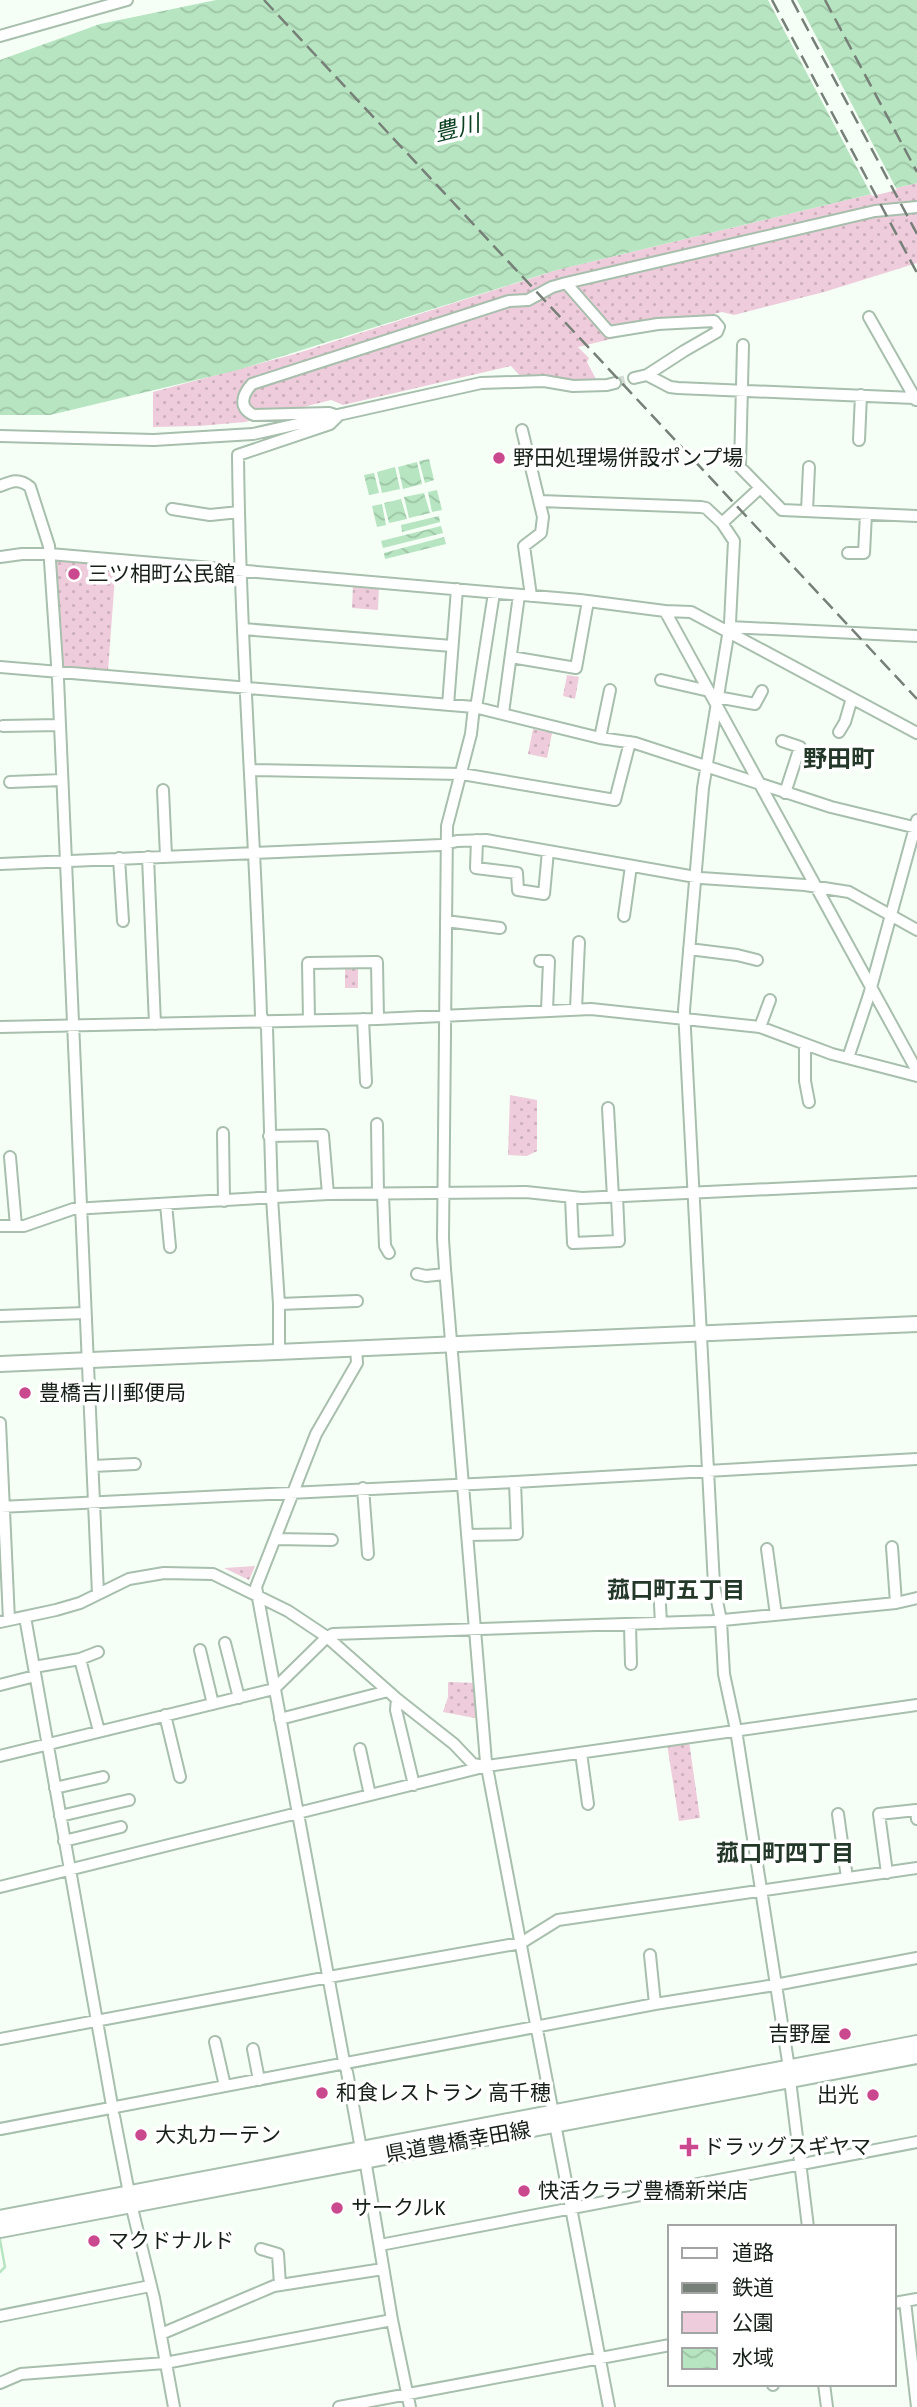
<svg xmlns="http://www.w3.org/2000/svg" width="917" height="2407" viewBox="0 0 917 2407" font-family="'Fira Sans Condensed','Noto Sans JP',sans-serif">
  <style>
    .green { fill: url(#green-dots) }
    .water { fill: url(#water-waves) }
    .pier { fill: #f5fff6 }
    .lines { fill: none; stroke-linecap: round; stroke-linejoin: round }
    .stream { stroke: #b7e5c1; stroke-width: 2.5 }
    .street-tunnel { stroke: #d4ddd5; stroke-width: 10; stroke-dasharray: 10 5; stroke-linecap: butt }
    .street-casing { stroke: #a7bfac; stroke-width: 14 }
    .secondary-casing { stroke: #a7bfac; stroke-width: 18 }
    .street { stroke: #fff; stroke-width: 10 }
    .secondary { stroke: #fff; stroke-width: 14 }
    .rail { stroke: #778078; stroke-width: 2.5; stroke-dasharray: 14 7; stroke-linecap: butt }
    .poi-dot { fill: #ca488e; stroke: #fff; stroke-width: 2.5 }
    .labels { text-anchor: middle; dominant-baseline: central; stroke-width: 7; stroke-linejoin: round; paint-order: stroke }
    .poi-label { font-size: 21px; fill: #161f18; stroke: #fff; text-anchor: start }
    .street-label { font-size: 21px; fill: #161f18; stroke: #fff }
    .water-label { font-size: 23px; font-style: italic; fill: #093f1e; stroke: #fff }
    .neighbourhood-label { font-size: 23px; font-weight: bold; fill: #243829; stroke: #fff }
    .quarter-label { font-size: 24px; font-weight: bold; fill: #243829; stroke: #fff }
  </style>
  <defs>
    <pattern id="green-dots" width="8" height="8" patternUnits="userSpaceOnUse" patternTransform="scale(1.75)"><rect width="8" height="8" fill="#eeccdb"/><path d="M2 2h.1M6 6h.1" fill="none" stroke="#cbafbb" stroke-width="1.8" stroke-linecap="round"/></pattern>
    <pattern id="water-waves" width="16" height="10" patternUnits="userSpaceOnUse" patternTransform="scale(1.75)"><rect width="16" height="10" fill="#b7e5c1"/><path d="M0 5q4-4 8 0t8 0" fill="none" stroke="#9dc4a5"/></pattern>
  </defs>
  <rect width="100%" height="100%" fill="#f5fff6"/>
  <path class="green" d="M917 183V263L824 292 734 315 722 312 578 347 589 358 587 362 598 383 521 377 511 366 343 405 331 400 245 422 199 426 153 427V392L295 354 557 270Z
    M59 558 116 563 108 671 60 668 56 562Z
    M353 585 379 587 378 610 352 608Z
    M567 675 579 677 575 699 563 696Z
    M533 729 552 733 547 758 528 754Z
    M345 966H358V988H345Z
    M510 1095 537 1100V1151L527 1156 508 1155Z
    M255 1566 249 1580 224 1568Z
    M448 1682 477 1683 480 1719 443 1712 448 1697Z
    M689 1741 700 1818 679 1821 667 1744Z"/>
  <path class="water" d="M216 0H917V183L557 270 238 370 50 415H0V60L100 24Z
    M429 459 434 480 425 483 419 461Z
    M417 462 422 484 403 489 398 467Z
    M395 467 400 489 382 493 377 472Z
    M374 473 379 493 369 495 364 475Z
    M437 490 442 510 432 512 428 492Z
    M424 493 430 513 409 518 404 497Z
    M401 499 407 519 389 523 384 503Z
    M382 504 386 525 377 527 372 506Z
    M439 516 440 522 402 532 401 525Z
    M441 526 443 533 383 548 381 541Z
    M444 537 446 544 385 559 384 553Z"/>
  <path class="pier" d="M768 0H797L897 190 872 196Z"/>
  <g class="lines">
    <path class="stream" d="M117 2112 530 2034
      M0 2135 110 2114
      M0 2272 5 2267 0 2240"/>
    <path class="street-tunnel" d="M615 383 634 378"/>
    <g class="street-casing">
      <path id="street" d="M0 36 127 0
        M869 317 916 400
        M743 345 740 467 782 510 917 516
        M647 375 670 387 678 388 914 398
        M634 378 647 375 684 351 717 332 719 327 714 321 658 324 609 332 566 283 875 211 917 207
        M522 430 543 517 541 533 524 546 531 596
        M0 436 154 440 253 434 481 383 544 381 573 386 607 385 615 383
        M859 440 861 395
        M0 486C12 481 19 478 30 487L49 546 58 679 98 1594
        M540 501 701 507 706 508 722 523 734 541 730 623 703 788 684 1010 714 1585 721 1621 724 1674 736 1730 789 2068
        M172 509 210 515 239 512
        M807 511 809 467
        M722 523 760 488
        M848 553H864L866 514
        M0 557 22 554H50L580 600 665 611 917 1071
        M665 611 691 612 917 733
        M730 627 917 636
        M243 629 452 646
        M511 657 576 668 588 601
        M0 667 474 707 600 738 635 743 831 807 917 828
        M661 680 709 691
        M717 697 755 704 762 691
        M448 705 457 589
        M474 707 471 734 447 826 443 1239 445 1269 486 1762 609 2407
        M476 708 494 593
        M503 713 519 595
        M3 726 60 725
        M839 732 845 722 852 698
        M600 738 610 690
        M782 741 800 747 785 793
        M251 770 462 774 615 800 630 742
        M10 782 62 780
        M163 790 166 856
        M477 840 476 868 517 873 518 890 544 894 548 851
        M148 857 155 1024
        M119 858 123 921
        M0 864 441 845 457 841 486 840 701 878 805 885 849 892 917 930
        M624 916 631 866
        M446 921 500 928
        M689 949 737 955 757 960
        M540 961H549L547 1010
        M576 1009 579 942
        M363 1019 366 1082
        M309 1020 308 963 377 962 378 1019
        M0 1027 378 1019 591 1009 760 1027 832 1054 917 1076
        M760 1027 770 1000
        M805 1045V1081L809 1102
        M848 1058 869 995 917 820
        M608 1108 613 1197
        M377 1124 378 1194
        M223 1133 224 1201
        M269 1136 323 1135 328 1194
        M10 1157 16 1226
        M383 1194 385 1246 389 1253
        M571 1197 573 1243 619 1241 617 1196
        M166 1204 170 1247
        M0 1226H24L73 1209 328 1194 526 1192 582 1198 917 1182
        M417 1274 426 1276 445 1274
        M279 1304 357 1301
        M0 1316 85 1313
        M279 1352V1304L272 1198 267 1028 261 1015C255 829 240 642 238 455L330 424 338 416 329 413 254 415C238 408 242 395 252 384L509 301 528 300 552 287 566 283
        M0 1423 9 1620
        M93 1466 135 1464
        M363 1488 368 1554
        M0 1507 515 1482 917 1459
        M467 1535 517 1534 515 1482
        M275 1539 332 1540
        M892 1547 896 1603
        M767 1549 776 1615
        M659 1587 661 1623
        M25 1617 113 2111
        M0 1622 56 1610 80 1603 129 1579 164 1573 213 1574 288 1611 327 1637 397 1699 454 1744 473 1764 484 1766
        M630 1625 631 1664
        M225 1643 239 1698
        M200 1650 213 1704
        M80 1659 98 1652
        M34 1667 80 1659 99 1731
        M0 1685 35 1676
        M397 1699 396 1710 414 1785
        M165 1715 180 1777
        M280 1719 388 1691
        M360 1749 370 1795
        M581 1753 588 1804
        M0 1756 274 1689 327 1637 333 1634 713 1621 896 1603 917 1598
        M55 1788 103 1777
        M838 1814 847 1878
        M60 1816 129 1800
        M64 1841 121 1827
        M887 1873 879 1814 916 1810 917 1819
        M0 1887 487 1766 917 1705
        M650 1955 655 2004
        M0 2039 329 1977 521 1943 558 1920 917 1868
        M215 2042 225 2086
        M253 2049 259 2080
        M345 2067 256 1587 316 1434 357 1363 356 1348
        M347 2072 361 2149
        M790 2080 808 2227
        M114 2116 129 2193
        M0 2129 655 2004 775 1985 917 1958
        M365 2159 392 2320 410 2407
        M131 2204 154 2298 174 2407
        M380 2245 917 2142
        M261 2249 278 2254 280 2285
        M905 2301 917 2407
        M894 2303 917 2299
        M0 2316 150 2286
        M161 2334 274 2286 383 2269
        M0 2383 21 2374 165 2363 392 2320
        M773 2384V2385
        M824 2384 827 2407
        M339 2407 670 2345"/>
    </g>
    <g class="secondary-casing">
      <path id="secondary" d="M0 1364 917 1324
        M0 2218 917 2043
        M0 2230 917 2056"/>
    </g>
    <use href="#street" class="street"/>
    <use href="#secondary" class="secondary"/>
    <path class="rail" d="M264 0 917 699
      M772 0 917 273
      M792 0 917 234
      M825 0 917 172"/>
  </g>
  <g class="poi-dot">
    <circle cx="499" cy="458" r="7"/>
    <circle cx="74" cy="574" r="7"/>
    <circle cx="25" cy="1393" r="7"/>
    <circle cx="845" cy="2034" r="7"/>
    <circle cx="322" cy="2093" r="7"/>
    <circle cx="873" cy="2095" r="7"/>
    <circle cx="141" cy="2135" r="7"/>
    <path d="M685.5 2136.5h7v7h7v7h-7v7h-7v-7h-7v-7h7z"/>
    <circle cx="524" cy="2191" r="7"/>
    <circle cx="337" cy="2208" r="7"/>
    <circle cx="94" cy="2241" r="7"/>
  </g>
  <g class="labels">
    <g class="poi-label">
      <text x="513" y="458">野田処理場併設ポンプ場</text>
      <text x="88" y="574">三ツ相町公民館</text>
      <text x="39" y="1393">豊橋吉川郵便局</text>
      <text x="831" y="2034" text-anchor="end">吉野屋</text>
      <text x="336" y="2093">和食レストラン 高千穂</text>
      <text x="859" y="2095" text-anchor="end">出光</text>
      <text x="155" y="2135">大丸カーテン</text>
      <text x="703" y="2147">ドラッグスギヤマ</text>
      <text x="538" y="2191">快活クラブ豊橋新栄店</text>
      <text x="351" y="2208">サークルK</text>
      <text x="108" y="2241">マクドナルド</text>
    </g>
    <g class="street-label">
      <text transform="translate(458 2142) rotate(-10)">県道豊橋幸田線</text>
    </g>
    <g class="water-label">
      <text transform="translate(457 128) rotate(-14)">豊川</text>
    </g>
    <g class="neighbourhood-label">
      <text x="676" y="1590">菰口町五丁目</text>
      <text x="785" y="1853">菰口町四丁目</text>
    </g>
    <g class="quarter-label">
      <text x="839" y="759">野田町</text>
    </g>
  </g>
  <rect x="668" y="2225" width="228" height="161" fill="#ffffff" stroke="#a2a5a3" stroke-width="2"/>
  <rect x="682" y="2248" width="35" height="10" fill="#ffffff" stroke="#a2a5a3" stroke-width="2"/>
  <text x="732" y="2260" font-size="21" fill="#161f18">道路</text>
  <rect x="682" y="2283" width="35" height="10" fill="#778078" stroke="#a2a5a3" stroke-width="2"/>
  <text x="732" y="2295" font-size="21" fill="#161f18">鉄道</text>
  <rect x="682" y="2312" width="35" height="21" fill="#eeccdb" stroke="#a2a5a3" stroke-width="2"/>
  <text x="732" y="2330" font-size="21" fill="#161f18">公園</text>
  <rect x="682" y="2348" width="35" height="21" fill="url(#water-waves)" stroke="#a2a5a3" stroke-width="2"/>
  <text x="732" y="2365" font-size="21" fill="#161f18">水域</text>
</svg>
